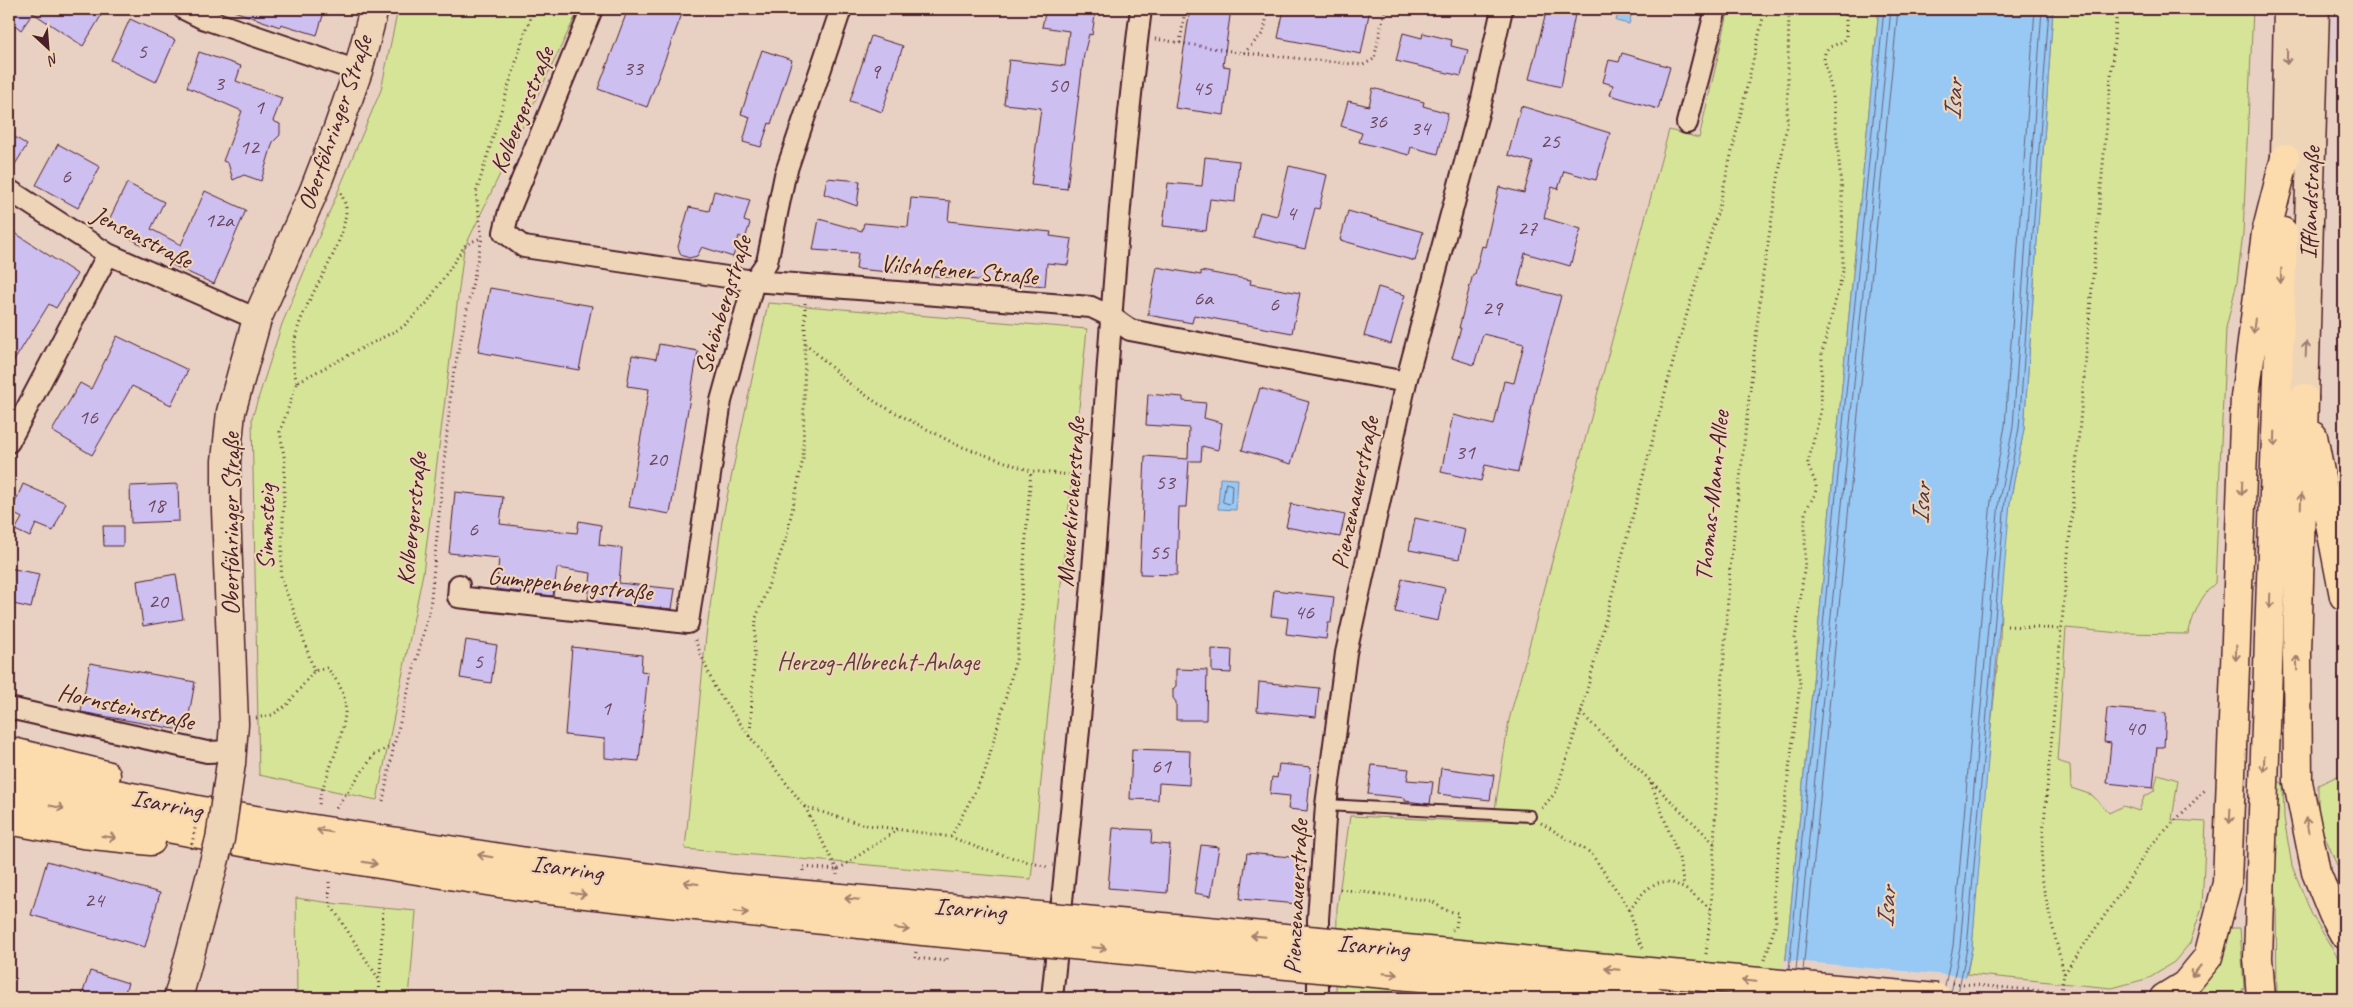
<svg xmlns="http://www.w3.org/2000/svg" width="2353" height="1007" viewBox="0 0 2353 1007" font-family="Caveat,sans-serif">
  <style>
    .built { fill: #e0ccd1 }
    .green { fill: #d6e497; stroke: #908261 }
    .water { fill: #97c9f4; stroke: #7885a4 }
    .pier { fill: #e8d1c3 }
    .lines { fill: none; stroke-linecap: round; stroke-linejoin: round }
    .shore { stroke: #69637b; stroke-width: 1 }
    .building { fill: #cebff1; stroke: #4a1f2b }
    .service-casing { stroke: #4a1f2b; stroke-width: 14 }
    .minor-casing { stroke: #4a1f2b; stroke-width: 24 }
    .secondary-casing { stroke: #4a1f2b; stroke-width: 31 }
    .trunk-casing { stroke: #4a1f2b; stroke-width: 31 }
    .path { stroke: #4a1f2b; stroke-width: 3; stroke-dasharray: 1 4; stroke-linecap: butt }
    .service { stroke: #efd5b7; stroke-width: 10 }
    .minor { stroke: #efd5b7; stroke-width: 20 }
    .secondary { stroke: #efd5b7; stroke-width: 28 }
    .trunk { stroke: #fcdcac; stroke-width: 28 }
    .secondary-bridge-casing { stroke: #4a1f2b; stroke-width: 31; stroke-linecap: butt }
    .trunk-bridge-casing { stroke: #4a1f2b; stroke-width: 31; stroke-linecap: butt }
    .path-bridge { stroke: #4a1f2b; stroke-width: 3; stroke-dasharray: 1 4; stroke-linecap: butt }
    .secondary-bridge { stroke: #efd5b7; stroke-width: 28 }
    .trunk-bridge { stroke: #fcdcac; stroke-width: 28 }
    .oneway { stroke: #9c7a71 }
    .oneway2 { stroke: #a37e6c }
    .labels { text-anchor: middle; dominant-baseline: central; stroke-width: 4.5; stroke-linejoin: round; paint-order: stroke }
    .number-label { font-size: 22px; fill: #6b475c }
    .street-label { font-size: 25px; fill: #4a1f2b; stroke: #efd5b7 }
    .park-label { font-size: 25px; fill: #5f3d3b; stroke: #efd5b7 }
    .water-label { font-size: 26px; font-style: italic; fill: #563849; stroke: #efd5b7 }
  </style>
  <rect width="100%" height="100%" fill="#e8d1c3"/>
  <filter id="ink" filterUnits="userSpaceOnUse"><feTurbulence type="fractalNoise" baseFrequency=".02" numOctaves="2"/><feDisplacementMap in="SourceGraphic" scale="10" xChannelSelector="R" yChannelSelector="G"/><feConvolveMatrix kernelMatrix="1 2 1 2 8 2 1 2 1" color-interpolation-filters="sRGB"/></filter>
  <g filter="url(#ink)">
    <path class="built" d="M2332 9H2344V61L2330 60Z"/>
    <path class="green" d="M398 9H579L464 249 423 573 377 800 259 775 252 418 282 324 381 90Z
      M1729 9H1879L1782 998H1336L1337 908 1350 816 1493 822 1509 720 1669 130 1699 138Z
      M2053 9H2253L2243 233 2237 282 2226 328 2215 583C2199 598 2194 614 2188 634L2120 633 2066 628 2057 761 2070 765 2071 788 2092 795 2109 813 2123 806 2139 811 2144 797 2154 791 2158 774 2178 780 2172 820 2206 822 2202 907 2190 943 2174 962 2146 979 2112 988 1967 974 1972 948 1984 793 2000 641 2002 572 2010 502 2024 429Z
      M2344 135V401L2342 327Z
      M768 303 1087 329 1031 879 685 849 706 636 722 521Z
      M2344 773V882L2318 820V785Z
      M2279 781 2283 784 2284 818 2292 866 2312 915 2344 968V998H2277L2276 897 2272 845 2273 790Z
      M296 898 338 904 416 911 409 998H297Z
      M2231 928H2240L2244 987 2238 998H2198C2205 973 2220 952 2231 928Z"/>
    <path class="water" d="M1619 9H1633L1629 24 1616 21Z
      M1879 9H2053L2024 429 2010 502 1972 948 1961 998H1782Z
      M1220 478 1238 479 1236 510 1218 509Z"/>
    <path class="pier" d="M1783 960 1969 977 1964 998H1779Z"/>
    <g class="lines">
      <path class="shore" d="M1226 483 1232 485 1231 502 1229 504 1223 502Z
        M1789 970 1884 9
        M1796 970 1891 9
        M1803 971 1898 9
        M1945 986 1953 946 1991 500 2005 426 2035 9
        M1951 993 1960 947 1999 501 2013 427 2042 9
        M1957 998 1967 948 2005 501 2019 428 2049 9"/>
    </g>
    <path class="building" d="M9 9H105L83 46 33 13 21 30 9 20Z
      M235 9H325L317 35 281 24 280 27 234 11Z
      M628 9H667L682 14 647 107 598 89Z
      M1046 9H1096L1092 35 1089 34 1084 54 1067 189 1031 185 1041 108 1004 104 1009 60 1065 66 1069 31 1042 27Z
      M1190 9H1231L1223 66 1230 67 1224 115 1175 108Z
      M1284 9H1370L1361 54 1278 38Z
      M1547 9H1576L1561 87 1529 79Z
      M130 19 175 40 156 82 111 60Z
      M1403 33 1422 38 1423 33 1452 40 1451 46 1468 50 1461 76 1396 61Z
      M871 36 903 46 882 112 850 101Z
      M762 50 792 60 771 124 769 123 761 147 743 142 750 117 741 114Z
      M199 52 241 66 236 81 282 98 273 121 280 124V135L273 142 261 181 244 175 233 180 228 163 223 161 242 111 187 87Z
      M1622 53 1670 67 1658 109 1610 95 1613 85 1603 82 1609 60 1619 62Z
      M1373 88 1424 102 1423 106 1448 113 1438 154 1411 147 1409 155 1359 142 1362 133 1341 126 1348 101 1369 106Z
      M1521 106 1610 133 1596 180 1564 171 1558 189 1552 187 1544 218 1581 229 1570 266 1525 253 1518 285 1561 296 1536 388 1518 472 1485 465 1481 481 1441 472 1453 415 1494 425 1504 381 1514 383 1524 344 1483 334 1474 365 1452 358 1461 328H1459L1473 274H1475L1482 246 1485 247 1499 187 1524 193 1533 162 1508 155Z
      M9 133 27 145 9 174Z
      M58 144 100 167 78 208 36 185Z
      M1205 157 1239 161 1235 202 1210 199 1206 231 1163 226 1168 183 1202 186Z
      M1289 166 1327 175 1319 209 1315 208 1305 249 1253 237 1260 212 1277 216Z
      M827 178 860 181 857 206 824 194Z
      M127 183 164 202 151 229 181 245 205 191 246 210 214 284 172 265 174 261 144 245 143 246 107 224Z
      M714 191 750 200 744 221 750 223 745 239 739 236 733 257 702 247 697 256 689 258 681 255 678 247 689 207 709 211Z
      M911 198 950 201 948 221 1051 232 1050 236 1072 239 1068 265 1047 263 1045 286 856 269 858 253 813 250 819 219 862 231 864 223 908 227Z
      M1348 211 1423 232 1415 261 1340 240Z
      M9 229 77 274 56 308 49 304 9 369Z
      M1157 267 1201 275V271L1251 280 1250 284 1300 293 1292 333 1194 315 1192 323 1148 315Z
      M1378 287 1405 295 1391 344 1364 336Z
      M490 288 592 306 579 370 478 352Z
      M117 336 188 370 171 405 132 386 92 455 52 431 80 383 91 389Z
      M659 344 698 351 670 514 629 507 649 389 627 386 632 355 656 359Z
      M1260 388 1309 402 1291 464 1242 450Z
      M1148 394 1183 397V401L1206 403 1204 418 1222 423 1218 450 1202 446 1201 461H1189L1186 507H1179L1177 575 1140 574 1145 456 1188 459 1189 428 1146 425Z
      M23 484 66 503 53 531 36 524 30 537 15 530 22 518 11 512Z
      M178 484 179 521 131 523 130 486Z
      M455 492 503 497 500 524 577 533 579 521 601 525 599 545 622 548 619 583 675 589 672 609 588 600 591 573 557 568 553 596 496 589 499 558 449 553Z
      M1291 504 1345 515 1340 537 1286 527Z
      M1415 518 1465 529 1459 559 1409 550Z
      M103 526H123V546H104Z
      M9 568 39 574 31 608 9 603Z
      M176 574 183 619 143 626 137 581Z
      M1402 579 1445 588 1438 621 1395 612Z
      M1274 590 1334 597 1331 623H1328L1326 639 1286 634 1288 618 1271 616Z
      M466 640 497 645 491 683 460 678Z
      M572 647 642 655 641 671 648 672 639 761 605 758V739L565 735Z
      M1212 649 1232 650 1231 673 1212 672Z
      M90 663 195 682 186 731 81 712Z
      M1176 669 1207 670 1206 720H1176V702L1173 698V689L1176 686Z
      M1259 682 1319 688 1316 717 1257 711Z
      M2107 708 2166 713 2164 747H2157L2153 788 2107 783 2111 743 2104 742Z
      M1132 749 1190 751 1189 785 1159 783 1158 800 1130 799Z
      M1279 764 1311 767 1307 811 1288 809 1290 796 1270 794 1272 777 1277 778Z
      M1372 765 1409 769 1407 780 1433 782 1430 804 1405 801V798L1368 794Z
      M1441 768 1494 775 1490 800 1438 794Z
      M1113 828 1152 830 1151 843 1170 845 1167 893 1108 888Z
      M1201 845 1219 847 1211 896 1194 893Z
      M1247 853 1302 858 1298 904 1240 899Z
      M47 861 160 893 145 947 31 915Z
      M90 971 128 983 123 998H81Z"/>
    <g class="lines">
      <g class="service-casing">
        <path id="service" d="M1326 805 1530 816"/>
      </g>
      <g class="minor-casing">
        <path id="minor" d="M184 9 202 18 358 71
          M592 9 509 211 504 232 524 247 754 281 1091 307 1110 316 1130 330 1406 382
          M1687 123 1716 9
          M9 190 108 254 257 319
          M9 442 108 254
          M459 585 458 597 688 623 721 401 754 281 767 262 785 175 841 9
          M9 708 207 752 233 751
          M1052 998C1070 824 1088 651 1100 476 1111 320 1121 164 1141 9
          M1318 998V919L1326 805 1346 653 1406 382 1482 99 1502 9"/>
      </g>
      <g class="secondary-casing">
        <path id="secondary" d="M2285 158 2288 9
          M2304 398 2315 9
          M231 763 234 724 226 510V461L231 412 257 319 313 193 337 131 358 71 374 9
          M178 998 200 917"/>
      </g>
      <g class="trunk-casing">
        <path id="trunk" d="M2304 398 2297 653 2298 782 2316 872 2333 914 2344 934
          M2313 436 2344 596
          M9 751 106 775
          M9 773 223 815 533 863
          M9 798 253 844 531 888
          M9 820 83 834 151 841
          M1342 943 1660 973
          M1341 970 1657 998
          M2164 998 2185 985 2208 957 2227 883 2245 397 2266 233 2285 158
          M2261 998 2258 958 2283 232"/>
      </g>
      <path class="path" d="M1172 9 1190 12
        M1155 39 1244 53 1264 32 1268 9
        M1180 43 1185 10
        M1244 53 1363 65 1374 59 1385 9
        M805 303V343L846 381 877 403 957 445 1031 471 1082 476
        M297 382C277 320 340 271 346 212 347 206 342 196 340 190
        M2007 626 2062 629
        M695 640 715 688 750 737 805 807 861 824 951 837 981 849 1047 867
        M314 671 297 619 281 579 285 462 280 432 297 382 403 327 427 303 466 244 481 238
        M1581 713 1714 843
        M256 718 272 715 287 705 314 671 327 668C335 677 343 689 345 702 348 727 328 771 320 796L319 806
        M750 737 756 618 786 539 803 459 805 343
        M1651 783 1679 858 1684 887
        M383 801 394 745 430 608 452 381 482 238 476 193 526 29 534 9
        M805 807 837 870V875
        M336 808 374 755 394 745
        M1542 808 1556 792 1581 713 1677 347 1719 207 1765 9
        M1541 823 1591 853 1630 910
        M951 837 985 772 1017 656 1031 471
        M803 871V867L837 870 897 830
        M329 882 330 904 380 981
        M1340 889 1432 901 1445 910 1458 913 1456 927 1452 930
        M1643 948 1636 936 1630 910C1659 865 1677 881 1711 909
        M916 952 915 958 947 961V955
        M1706 954 1711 910 1720 716 1730 568 1763 274 1787 123 1789 9
        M1765 960 1776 922 1773 894 1800 684 1795 639 1805 563V515C1806 505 1815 499 1816 489 1817 481 1809 472 1808 463L1821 410 1822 353 1843 271 1842 194 1833 96 1824 59 1825 53 1828 48 1844 41 1846 38V9
        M2064 974 2041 878 2043 834 2117 9
        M379 998 383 908
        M924 998V994L976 998
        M2060 998 2064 974 2123 889 2150 846 2206 789"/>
      <use href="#service" class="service"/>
      <use href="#minor" class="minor"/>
      <use href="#secondary" class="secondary"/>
      <use href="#trunk" class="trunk"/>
      <g class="secondary-bridge-casing">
        <path id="secondary-bridge" d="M200 917 220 839 231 763"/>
      </g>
      <g class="trunk-bridge-casing">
        <path id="trunk-bridge" d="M533 863 729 888 1342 943
          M531 888 923 931 1341 970
          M1660 973 1937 998"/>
      </g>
      <path class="path-bridge" d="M191 849 199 808
        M1953 983 2097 996"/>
      <use href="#secondary-bridge" class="secondary-bridge"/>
      <use href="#trunk-bridge" class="trunk-bridge"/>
    </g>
    <defs><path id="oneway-shaft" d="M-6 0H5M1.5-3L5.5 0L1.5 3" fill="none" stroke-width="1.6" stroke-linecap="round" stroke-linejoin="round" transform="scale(1.25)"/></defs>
    <g class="oneway">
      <use href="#oneway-shaft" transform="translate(2287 57) rotate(91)"/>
      <use href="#oneway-shaft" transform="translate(2306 349) rotate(-88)"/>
    </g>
    <g class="oneway2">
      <use href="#oneway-shaft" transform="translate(2281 276) rotate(92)"/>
      <use href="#oneway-shaft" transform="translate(2254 326) rotate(97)"/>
      <use href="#oneway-shaft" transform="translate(2275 439) rotate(92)"/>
      <use href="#oneway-shaft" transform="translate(2242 488) rotate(92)"/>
      <use href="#oneway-shaft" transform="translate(2301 501) rotate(-88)"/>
      <use href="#oneway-shaft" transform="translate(2270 601) rotate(92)"/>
      <use href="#oneway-shaft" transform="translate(2236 653) rotate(92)"/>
      <use href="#oneway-shaft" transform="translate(2297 663) rotate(-91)"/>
      <use href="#oneway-shaft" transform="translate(2264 764) rotate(92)"/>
      <use href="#oneway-shaft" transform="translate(57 807) rotate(11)"/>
      <use href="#oneway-shaft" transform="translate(2230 816) rotate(93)"/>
      <use href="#oneway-shaft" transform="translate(2307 825) rotate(-101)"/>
      <use href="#oneway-shaft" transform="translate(324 831) rotate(-171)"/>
      <use href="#oneway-shaft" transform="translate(109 837) rotate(7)"/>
      <use href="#oneway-shaft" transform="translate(485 856) rotate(-171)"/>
      <use href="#oneway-shaft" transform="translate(370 863) rotate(9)"/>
      <use href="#oneway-shaft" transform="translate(691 883) rotate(-173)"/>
      <use href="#oneway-shaft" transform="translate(579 894) rotate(7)"/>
      <use href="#oneway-shaft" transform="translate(852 899) rotate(-175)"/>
      <use href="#oneway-shaft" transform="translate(741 912) rotate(6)"/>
      <use href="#oneway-shaft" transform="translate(902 929) rotate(6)"/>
      <use href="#oneway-shaft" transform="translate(1258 936) rotate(-175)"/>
      <use href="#oneway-shaft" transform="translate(1099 948) rotate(5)"/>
      <use href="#oneway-shaft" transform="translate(1612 969) rotate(-175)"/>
      <use href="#oneway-shaft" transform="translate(2196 971) rotate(130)"/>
      <use href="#oneway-shaft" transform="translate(1390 974) rotate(5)"/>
      <use href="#oneway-shaft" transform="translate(1749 981) rotate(-175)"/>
    </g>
  </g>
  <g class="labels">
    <g class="number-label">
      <text x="142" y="51">5</text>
      <text x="633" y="68">33</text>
      <text x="875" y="71">9</text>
      <text x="219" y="83">3</text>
      <text x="1058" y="85">50</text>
      <text x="1202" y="88">45</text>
      <text x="259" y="107">1</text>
      <text x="1377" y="121">36</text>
      <text x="1420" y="128">34</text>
      <text x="1550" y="141">25</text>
      <text x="249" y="147">12</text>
      <text x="66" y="176">6</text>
      <text x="1291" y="213">4</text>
      <text x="219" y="220">12a</text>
      <text x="1527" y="228">27</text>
      <text x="1203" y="298">6a</text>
      <text x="1274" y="304">6</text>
      <text x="1492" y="308">29</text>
      <text x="88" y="417">16</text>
      <text x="1465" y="452">31</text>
      <text x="657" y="459">20</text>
      <text x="1165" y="482">53</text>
      <text x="155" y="505">18</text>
      <text x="473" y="529">6</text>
      <text x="1159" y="552">55</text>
      <text x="158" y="601">20</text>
      <text x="1304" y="612">46</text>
      <text x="478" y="661">5</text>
      <text x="606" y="708">1</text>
      <text x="2135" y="728">40</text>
      <text x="1161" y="766">61</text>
      <text x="94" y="900">24</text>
    </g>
    <g class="street-label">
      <text transform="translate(522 110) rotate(-68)">Kolbergerstraße</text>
      <text transform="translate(335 123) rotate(-71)">Oberföhringer Straße</text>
      <text transform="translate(2310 203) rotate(-88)">Ifflandstraße</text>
      <text transform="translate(142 237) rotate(27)">Jensenstraße</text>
      <text transform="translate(959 270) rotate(5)">Vilshofener Straße</text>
      <text transform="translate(723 305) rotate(-73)">Schönbergstraße</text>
      <text transform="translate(1355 493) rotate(-78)">Pienzenauerstraße</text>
      <text transform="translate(1712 496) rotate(-84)">Thomas-Mann-Allee</text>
      <text transform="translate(1071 502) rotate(-86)">Mauerkircherstraße</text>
      <text transform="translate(412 519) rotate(-84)">Kolbergerstraße</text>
      <text transform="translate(231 524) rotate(-90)">Oberföhringer Straße</text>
      <text transform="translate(266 527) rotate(-89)">Simmsteig</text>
      <text transform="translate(570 584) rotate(6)">Gumppenbergstraße</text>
      <text transform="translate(126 707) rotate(13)">Hornsteinstraße</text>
      <text transform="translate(167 804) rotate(11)">Isarring</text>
      <text transform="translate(567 868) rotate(8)">Isarring</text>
      <text transform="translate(1296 897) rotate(-87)">Pienzenauerstraße</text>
      <text transform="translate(970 909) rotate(5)">Isarring</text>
      <text transform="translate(1373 946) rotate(5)">Isarring</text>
    </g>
    <g class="park-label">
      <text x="878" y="662">Herzog-Albrecht-Anlage</text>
    </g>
    <g class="water-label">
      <text transform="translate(1953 100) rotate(-86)">Isar</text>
      <text transform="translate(1921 504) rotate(-86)">Isar</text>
      <text transform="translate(1886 907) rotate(-84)">Isar</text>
    </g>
  </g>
  <rect width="2353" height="1007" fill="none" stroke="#efd5b7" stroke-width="30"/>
  <rect x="15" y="15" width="2323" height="977" fill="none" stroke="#4a1f2b" stroke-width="2" filter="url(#ink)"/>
  <g transform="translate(48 48) rotate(154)" stroke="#efd5b7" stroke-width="4" paint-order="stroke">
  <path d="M0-4L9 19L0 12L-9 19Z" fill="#4a1f2b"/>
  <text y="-8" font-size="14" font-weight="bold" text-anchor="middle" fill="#4a1f2b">N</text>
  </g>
</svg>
